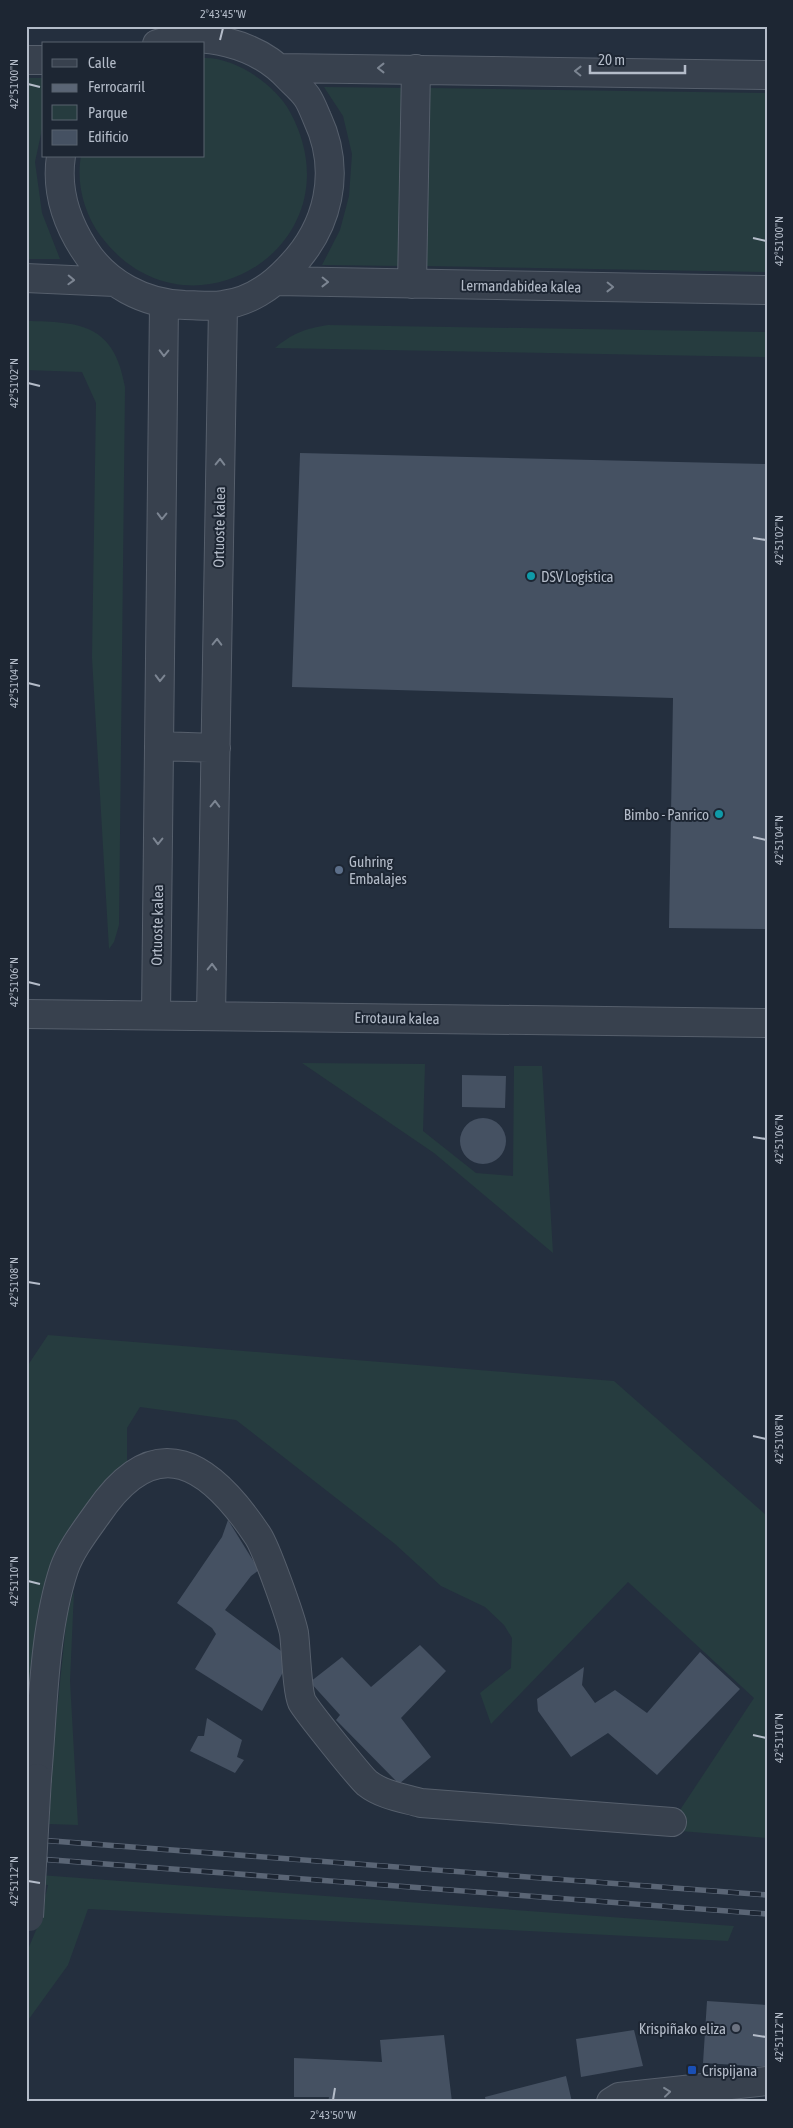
<svg xmlns="http://www.w3.org/2000/svg" width="793" height="2128" viewBox="0 0 793 2128" font-family="'Asap Condensed',sans-serif">
  <style>
    .green { fill: #263c3f }
    .building { fill: #455162 }
    .lines { fill: none; stroke-linecap: round; stroke-linejoin: round }
    .minor-casing { stroke: #565f6c; stroke-width: 30 }
    .minor { stroke: #38414e; stroke-width: 28 }
    .rail-casing { stroke: #5a6575; stroke-width: 5.5 }
    .rail { stroke: #1d2633; stroke-width: 4; stroke-dasharray: 11; stroke-linecap: butt }
    .minor-bridge-casing { stroke: #565f6c; stroke-width: 30; stroke-linecap: butt }
    .minor-bridge { stroke: #38414e; stroke-width: 28 }
    .oneway { stroke: #7c8592 }
    .ticks { fill: none; stroke: #b4bcc9; stroke-width: 2 }
    .culture-dot { fill: #0f9aa8; stroke: #1d2633; stroke-width: 2 }
    .service-dot { fill: #5c6f8a; stroke: #1d2633; stroke-width: 2 }
    .worship-dot { fill: #6b7280; stroke: #1d2633; stroke-width: 2 }
    .transit-dot { fill: #1a4fb4; stroke: #1d2633; stroke-width: 2 }
    .labels { text-anchor: middle; dominant-baseline: central; stroke-width: 4; stroke-linejoin: round; paint-order: stroke }
    .street-label { font-size: 15px; fill: #b4bcc9; stroke: #1d2633 }
    .poi-label { font-size: 15px; fill: #b4bcc9; stroke: #1d2633; text-anchor: start }
    .neatline { fill: none; stroke: #b4bcc9; stroke-width: 2 }
    .ticks-label { font-size: 12px; text-anchor: middle; fill: #b4bcc9 }
  </style>
  <rect width="100%" height="100%" fill="#242f3e"/>
  <path class="green" d="M204 58C235 57 276 85 290 112 362 244 187 353 100 235 84 213 76 183 81 156H204Z
    M26 78H44V120L35 162 42 213 60 259H26Z
    M324 87 408 88 406 266 322 265 340 230 349 196 352 154 343 116Z
    M430 88 767 93V272L426 266Z
    M26 321C81 322 114 324 125 387L119 925 114 942 109 949 92 658 96 403 82 372 26 370Z
    M328 325 767 332V357L275 348C293 333 304 329 328 325Z
    M302 1063 425 1064 423 1131 476 1173 513 1176 514 1066H542L553 1253 434 1153Z
    M48 1335 614 1381 767 1516V1838L680 1831 678 1813 754 1698 628 1582 491 1724 480 1693 511 1668 512 1638 504 1625 485 1607 441 1586 395 1544 236 1420 140 1407 127 1428V1464L73 1526 26 1759V1368Z
    M74 1591 70 1681 78 1825 49 1824 53 1750 67 1615Z
    M26 1874 734 1926 728 1941 88 1909 68 1965 26 2023V1954L39 1923 48 1885 26 1884Z"/>
  <path class="building" d="M300 453 767 464V929L669 928 673 698 292 687Z
    M462 1075 506 1076 505 1108 462 1107Z
    M460 1141a23 23 0 1 1 46 0a23 23 0 1 1-46 0Z
    M228 1520 259 1570 251 1576 225 1610 292 1659 293 1662 282 1674 262 1711 195 1669 216 1634 212 1628 177 1603 222 1537Z
    M420 1645 446 1671 401 1718 431 1757 399 1784 336 1720 340 1715 310 1682 342 1657 371 1687Z
    M700 1652 740 1689 657 1775 608 1733 571 1757 538 1711 537 1699 584 1667 582 1685 595 1703 615 1690 647 1713Z
    M207 1718 242 1740 237 1757 244 1760 235 1773 190 1751 198 1736H204Z
    M707 2001 767 2005V2067L703 2063Z
    M634 2030 643 2066 581 2077 576 2039Z
    M444 2035 452 2102H328L329 2097H294V2058L382 2062 380 2040Z
    M566 2076 572 2102H486L485 2097Z
    M704 2096 741 2099 742 2102H704Z"/>
  <g class="lines">
    <g class="minor-casing">
      <path id="minor" d="M26 60H44
        M280 68 767 75
        M61 156C56 189 66 221 84 249 106 284 145 304 185 305 197 305 211 307 223 305 248 302 271 287 288 269 329 228 342 171 317 118 314 111 311 103 307 97 302 90 295 84 289 78 257 43 202 30 157 44
        M26 278 115 282
        M276 281 767 290
        M412 284 416 69
        M159 746 216 748
        M26 1014 767 1023
        M156 1015 164 304
        M211 1016 223 306
        M37 1778C43 1713 43 1632 64 1569 71 1549 86 1530 98 1513 157 1426 211 1465 258 1536 266 1548 291 1618 294 1633 296 1648 297 1691 302 1702 307 1711 360 1777 367 1783 382 1795 403 1798 421 1803L672 1822
        M611 2102 619 2097 767 2081"/>
    </g>
    <use href="#minor" class="minor"/>
    <g class="rail-casing">
      <path id="rail" d="M26 1839 767 1895
        M26 1858 767 1914"/>
    </g>
    <use href="#rail" class="rail"/>
    <g class="minor-bridge-casing">
      <path id="minor-bridge" d="M29 1917 37 1778"/>
    </g>
    <use href="#minor-bridge" class="minor-bridge"/>
  </g>
  <defs><path id="oneway-chevron" d="M-2-3.5L2.5 0L-2 3.5" fill="none" stroke-width="1.6" stroke-linecap="round" stroke-linejoin="round" transform="scale(1.25)"/></defs>
  <g class="oneway">
    <use href="#oneway-chevron" transform="translate(381 68) rotate(-180)"/>
    <use href="#oneway-chevron" transform="translate(578 71) rotate(-179)"/>
    <use href="#oneway-chevron" transform="translate(71 280) rotate(2)"/>
    <use href="#oneway-chevron" transform="translate(325 282) rotate(1)"/>
    <use href="#oneway-chevron" transform="translate(610 287) rotate(1)"/>
    <use href="#oneway-chevron" transform="translate(164 353) rotate(91)"/>
    <use href="#oneway-chevron" transform="translate(220 462) rotate(-89)"/>
    <use href="#oneway-chevron" transform="translate(162 516) rotate(91)"/>
    <use href="#oneway-chevron" transform="translate(217 642) rotate(-89)"/>
    <use href="#oneway-chevron" transform="translate(160 678) rotate(91)"/>
    <use href="#oneway-chevron" transform="translate(215 804) rotate(-89)"/>
    <use href="#oneway-chevron" transform="translate(158 841) rotate(91)"/>
    <use href="#oneway-chevron" transform="translate(212 967) rotate(-89)"/>
    <use href="#oneway-chevron" transform="translate(667 2092) rotate(-6)"/>
  </g>
  <path class="ticks" d="M220 40 223 28M28 84 40 87M753 238 766 241M28 383 40 386M753 538 766 540M28 683 40 686M753 837 766 840M28 982 40 985M753 1137 766 1139M28 1282 40 1284M753 1436 766 1439M28 1581 40 1584M753 1735 766 1738M28 1881 40 1883M753 2035 766 2037M333 2100 335 2088"/>
  <g class="culture-dot">
    <circle cx="531" cy="576" r="5"/>
    <circle cx="719" cy="814" r="5"/>
  </g>
  <circle class="service-dot" cx="339" cy="870" r="5"/>
  <circle class="worship-dot" cx="736" cy="2028" r="5"/>
  <rect class="transit-dot" x="687" y="2065" width="10" height="10" rx="2.5"/>
  <g class="labels">
    <g class="street-label">
      <text transform="translate(521 286) rotate(1)">Lermandabidea kalea</text>
      <text transform="translate(219 527) rotate(-89)">Ortuoste kalea</text>
      <text transform="translate(157 925) rotate(-89)">Ortuoste kalea</text>
      <text transform="translate(397 1018) rotate(1)">Errotaura kalea</text>
    </g>
    <g class="poi-label">
      <text x="541" y="576">DSV Logistica</text>
      <text x="709" y="814" text-anchor="end">Bimbo - Panrico</text>
      <text x="349" y="861">Guhring<tspan x="349" dy="17">Embalajes</tspan></text>
      <text x="726" y="2028" text-anchor="end">Krispiñako eliza</text>
      <text x="702" y="2070">Crispijana</text>
    </g>
  </g>
  <rect width="793" height="2128" fill="none" stroke="#1d2633" stroke-width="55"/>
  <rect x="42" y="42" width="162" height="115" fill="#1d2633" stroke="#59626f"/>
  <rect x="52" y="59" width="25" height="8" fill="#38414e" stroke="#59626f"/>
  <text x="88" y="68" font-size="15" fill="#b4bcc9">Calle</text>
  <rect x="52" y="84" width="25" height="8" fill="#5a6575" stroke="#59626f"/>
  <text x="88" y="92" font-size="15" fill="#b4bcc9">Ferrocarril</text>
  <rect x="52" y="105" width="25" height="15" fill="#263c3f" stroke="#59626f"/>
  <text x="88" y="118" font-size="15" fill="#b4bcc9">Parque</text>
  <rect x="52" y="130" width="25" height="15" fill="#455162" stroke="#59626f"/>
  <text x="88" y="142" font-size="15" fill="#b4bcc9">Edificio</text>
  <path d="M590 65v8h95v-8" fill="none" stroke="#b4bcc9" stroke-width="2.5"/>
  <text x="598" y="65" font-size="15" fill="#b4bcc9" stroke="#1d2633" stroke-width="4" paint-order="stroke">20 m</text>
  <rect x="28" y="28" width="738" height="2072" class="neatline"/>
  <g class="ticks-label">
    <text x="223" y="18">2°43'45"W</text>
    <text transform="translate(14 84) rotate(-90)" y="4">42°51'00"N</text>
    <text transform="translate(779 241) rotate(-90)" y="4">42°51'00"N</text>
    <text transform="translate(14 383) rotate(-90)" y="4">42°51'02"N</text>
    <text transform="translate(779 540) rotate(-90)" y="4">42°51'02"N</text>
    <text transform="translate(14 683) rotate(-90)" y="4">42°51'04"N</text>
    <text transform="translate(779 840) rotate(-90)" y="4">42°51'04"N</text>
    <text transform="translate(14 982) rotate(-90)" y="4">42°51'06"N</text>
    <text transform="translate(779 1139) rotate(-90)" y="4">42°51'06"N</text>
    <text transform="translate(14 1282) rotate(-90)" y="4">42°51'08"N</text>
    <text transform="translate(779 1439) rotate(-90)" y="4">42°51'08"N</text>
    <text transform="translate(14 1581) rotate(-90)" y="4">42°51'10"N</text>
    <text transform="translate(779 1738) rotate(-90)" y="4">42°51'10"N</text>
    <text transform="translate(14 1881) rotate(-90)" y="4">42°51'12"N</text>
    <text transform="translate(779 2037) rotate(-90)" y="4">42°51'12"N</text>
    <text x="333" y="2119">2°43'50"W</text>
  </g>
</svg>
